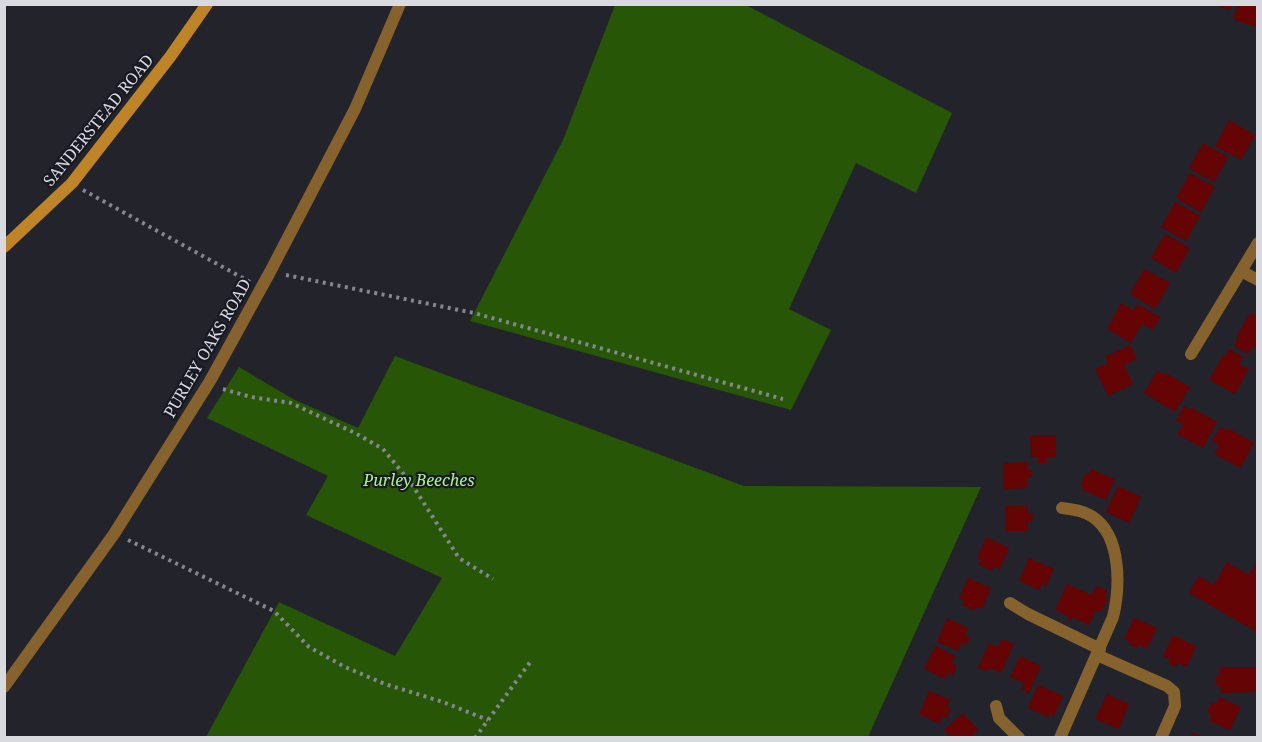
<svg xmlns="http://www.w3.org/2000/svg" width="1262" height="742" viewBox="0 0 1262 742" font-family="'Noto Serif',serif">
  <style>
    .green { fill: #265606 }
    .building { fill: #640405 }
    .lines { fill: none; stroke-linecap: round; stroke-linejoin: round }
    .path { stroke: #86878e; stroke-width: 4; stroke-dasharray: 3 4.5; stroke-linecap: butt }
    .minor { stroke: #86622d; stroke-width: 12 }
    .secondary { stroke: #bf8426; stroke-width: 12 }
    .labels { text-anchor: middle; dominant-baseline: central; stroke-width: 4.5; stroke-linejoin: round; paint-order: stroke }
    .street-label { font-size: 16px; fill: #d9dae0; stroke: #181922 }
    .park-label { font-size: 16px; font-style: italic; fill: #aaf389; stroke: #181922 }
  </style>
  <rect width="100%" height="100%" fill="#22232b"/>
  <path class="green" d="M615 5H746L952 113 916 193 856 163 789 309 831 330 791 410 470 321 563 140Z
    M395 356 744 486 981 487 868 737H206L279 602 395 656 442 578 306 515 328 476 207 418 239 367 293 399 358 428Z"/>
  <path class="building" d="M1212 4H1232L1230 10Z
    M1238 4H1258V28L1233 19Z
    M1229 120 1255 135 1241 160 1215 146Z
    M1203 143 1228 157 1214 182 1189 168Z
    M1190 173 1215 187 1201 212 1176 198Z
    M1175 202 1200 216 1186 241 1161 227Z
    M1165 234 1190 248 1176 273 1151 258Z
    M1144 269 1170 283 1155 309 1130 294Z
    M1121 303 1134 310 1137 304 1160 317 1153 330 1142 324 1131 343 1107 329Z
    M1250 313 1258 317V350L1252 347 1248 354 1234 346 1238 339 1236 338Z
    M1130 345 1137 359 1124 365 1133 384 1108 396 1095 369 1108 363 1105 357Z
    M1229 349 1243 357 1239 364 1249 369 1235 394 1209 380 1223 355 1225 356Z
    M1157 371 1164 374 1165 373 1190 387 1175 412 1144 393Z
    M1184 406 1191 410 1192 408 1217 422 1203 448 1177 434 1183 424 1176 421Z
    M1220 427 1227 430 1228 428 1254 443 1240 468 1214 454 1219 445 1212 441Z
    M1030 435H1056V458H1046L1047 463H1038V458H1031Z
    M1027 462V470H1032V478H1027V488L1004 489 1003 463Z
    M1091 469 1115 479 1106 500 1082 490 1084 487 1080 486 1086 473 1089 474Z
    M1118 486 1141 497 1129 523 1106 512Z
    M1027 505 1028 513H1033L1032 521H1027L1028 531H1005V506Z
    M986 537 1009 548 1000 569 994 566 992 571 979 565 981 560 977 558Z
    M1029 558 1054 569 1046 586 1042 584 1039 590 1019 581Z
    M1258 560 1257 632 1189 593 1199 576 1214 585 1227 562 1249 575Z
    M968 578 991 588 982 609 976 607 974 611 962 605 964 601 959 599Z
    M1067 584 1092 595 1096 586 1108 591 1105 597 1108 598 1101 612 1096 610 1089 625 1072 617 1071 621 1067 619 1068 616 1055 610Z
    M947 618 968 628 965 635 970 637 966 645 961 643 958 651 937 642Z
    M1134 618 1157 628 1147 649 1139 645 1137 648 1129 645 1130 642 1124 639Z
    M1173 635 1196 646 1187 667 1178 663 1176 667 1168 663 1170 659 1163 656Z
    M1002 639 1014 644 1001 673 989 668 987 672 978 668 989 643 998 647Z
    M935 646 955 656 952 664 957 666 953 675 948 673 945 679 924 669Z
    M1020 656 1041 666 1029 693 1021 689 1024 683 1010 677Z
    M1220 667H1256V692L1221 693 1220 685H1216V676H1220Z
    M1038 685 1063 696 1054 716 1050 714 1048 717 1028 708Z
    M929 691 950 700 947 707 951 709 947 718 943 716 940 724 919 714Z
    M1107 694 1129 704 1119 729 1095 719Z
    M1219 697 1241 707 1230 730 1209 721 1212 715 1207 713 1212 702 1216 704Z
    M963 713 978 730 973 734 976 738H951L944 730Z
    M1192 732 1205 738H1190Z"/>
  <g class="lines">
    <path class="path" d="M83 190 250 282
      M286 275 474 313 783 399
      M223 389 251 397 291 403 355 433 383 449 411 483 459 558 493 579
      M128 540 274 611 309 647 345 667 385 684 443 702 488 720
      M475 738 531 661"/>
    <path class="minor" d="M1241 271 1258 280
      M1191 354 1258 243
      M1010 603 1028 614 1100 649
      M1097 655 1167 686 1174 692 1175 706 1161 738
      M4 687 114 534 210 381 270 272 355 109 400 4
      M996 706 999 718 1019 738
      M1060 738 1113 617C1120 588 1122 537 1093 517 1084 511 1073 509 1062 508"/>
    <path class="secondary" d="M4 247 72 183 170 57 207 4"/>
  </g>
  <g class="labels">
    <g class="street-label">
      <text transform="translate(98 120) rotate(-51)">SANDERSTEAD ROAD</text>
      <text transform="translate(207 348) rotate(-60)">PURLEY OAKS ROAD</text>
    </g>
    <g class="park-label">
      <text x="419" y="480">Purley Beeches</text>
    </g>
  </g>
  <rect width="1262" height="742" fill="none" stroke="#d9dae0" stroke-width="12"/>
</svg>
